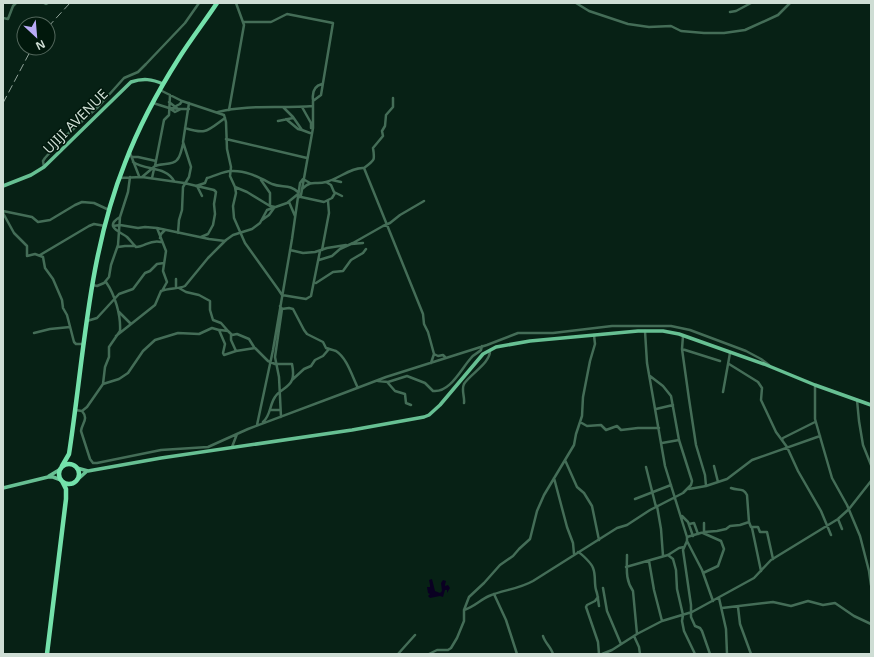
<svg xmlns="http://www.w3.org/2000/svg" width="874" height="657" viewBox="0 0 874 657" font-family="'Noto Sans',sans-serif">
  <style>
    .water { fill: #0a0022 }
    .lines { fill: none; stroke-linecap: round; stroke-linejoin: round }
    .minor { stroke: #446d57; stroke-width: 2.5 }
    .major { stroke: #67c093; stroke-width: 3.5 }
    .highway { stroke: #74e1ab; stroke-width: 4.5 }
    .rail { stroke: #90a399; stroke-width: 1; stroke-dasharray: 8 4; stroke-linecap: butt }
    .labels { text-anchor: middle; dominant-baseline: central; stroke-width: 3; stroke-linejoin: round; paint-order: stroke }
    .street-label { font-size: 14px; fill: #ceddd4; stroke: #01180c }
  </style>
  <rect width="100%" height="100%" fill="#072115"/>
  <path class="water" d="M432 579 435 591 440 593 442 591 441 583 443 580 446 581 445 585V586L448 585 450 588 447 593V590H445L443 597 440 596 430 598 428 596 430 594 428 593 427 587H430V585L429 580Z"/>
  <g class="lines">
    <path class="minor" d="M44 3 46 4 48 3
      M576 3 589 11 628 24 649 27 671 26 681 31 704 33H724L745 30 778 15 790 3
      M730 12 736 11 751 3
      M3 18 8 19 13 6 16 3
      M243 22H271L287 14 333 23 321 95 313 101V128L301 195 298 198
      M160 90 182 101 224 115 226 122 227 149 231 167 230 176 235 187 236 193 233 206 234 218 245 243 278 289 282 295 306 299 311 296 320 251
      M313 100C312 92 314 86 322 84
      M169 102 178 109
      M153 103 169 108 175 112 181 109H189
      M176 106 180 104 182 101
      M283 107 293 117 302 130 310 133
      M302 107 311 123V128
      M170 108 181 109
      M229 110 244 25 236 3
      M218 112C249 104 281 109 313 106
      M286 119 298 129 302 130
      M278 121 293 118
      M185 128C207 135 207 131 225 118
      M226 139 307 158
      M130 153 139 176
      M132 157H138L156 161
      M133 162C146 171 166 166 174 181
      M155 166C163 163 175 166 179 157 181 153 182 148 183 144
      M44 167 43 161 45 158 61 140 98 107 124 78 138 72 146 64 185 23 199 3
      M364 168 423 314 424 324 428 332 434 354 431 363
      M142 177 155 166 164 120 169 115 170 95
      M119 178 142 177 184 183 214 190 216 192 214 204 215 214 213 225 208 234 201 237
      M152 178 154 169
      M261 180 270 193V206
      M332 180 341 182
      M326 182 331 185 334 192 342 196
      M196 186 205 183 207 178C215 176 224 171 231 171 246 170 260 178 272 184 282 188 290 184 298 192
      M197 186 202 196
      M235 187 247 192 270 206 275 207
      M302 189C313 179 314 185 326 182 338 179 352 167 364 168 375 160 375 160 373 148L383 136 382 131 385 126 386 115 393 107V98
      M301 197 324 202 332 198 335 193
      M289 202 295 216
      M3 211 32 217 38 222 50 220 75 205 82 202 94 203 109 210
      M3 213 14 233 27 246V256L35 254 43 257 45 268 53 279 62 300 63 308 67 315 74 342 76 344H84
      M120 217C103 227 121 232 127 237 130 240 133 244 136 247 145 247 150 239 161 242
      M262 220 269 215 274 208
      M113 226 120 225 138 228 145 227 157 228 209 239 225 241
      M157 228 166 251 163 271 167 282 162 291
      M178 233 179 220 182 210 183 187 189 177 191 167 183 142 189 103
      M160 238 161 234 165 230
      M351 244 363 243
      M118 247 125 246H134
      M290 250 303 253 315 252 327 248 346 245
      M322 250 329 213 328 201
      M40 255 89 226 94 224 105 226
      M319 260 332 256 340 249 353 243 383 226 390 223 400 215 424 201
      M176 279V288
      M316 283 333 272 343 271 351 260 363 253 366 249
      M93 285 97 286 104 283 109 277 111 265 118 245 120 217 128 192 130 177
      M179 288 186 292 199 295 210 301V310L213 320 221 323 228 331
      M280 306 282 309 289 308 293 309 304 330 307 334 323 342 326 348C329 349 333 350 336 351 347 358 352 376 358 388
      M119 312 131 324
      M87 321 97 318 119 294 133 289 145 273 150 271 157 264 164 263
      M220 330 228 331 232 335 237 334 249 339 254 347
      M645 331 647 363 665 466 687 537V541L683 550 691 605V617L695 626 700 628 702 631 710 654
      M34 333 50 329 70 327
      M231 334V340L236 351
      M116 336 155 305 161 291C169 288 179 289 185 286L208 258 226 240 233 235 252 229 260 223 267 210 287 203 298 194
      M683 336 682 349 689 399 696 445 705 475 706 486
      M682 349 720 361
      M434 354 438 356 443 355 446 358
      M729 364 758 382 762 388 761 400 776 432 787 447 798 471 821 511 831 535
      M292 380 304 369 311 366 315 360 323 356 329 349
      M378 381 388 382 407 376 425 383 433 391C450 393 461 369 471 358 474 354 478 353 481 350L482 346
      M388 383 395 391 405 394 406 403 411 405
      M103 384 119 379 128 373 143 351 155 340 178 333 199 334 212 328 219 330 225 344 223 353 224 355 236 351 255 348 268 361 275 364H292C293 369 294 375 292 380 289 388 279 390 275 397 269 406 271 415 263 422
      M815 385V419L821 440 832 478 847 505 860 536 869 571 871 585
      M723 392 730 353
      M857 400 859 421 863 445 871 465
      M464 403C465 397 461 390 464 384 470 374 491 363 490 350
      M656 409 673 405
      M75 410 82 411C89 419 82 423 81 431L90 459 93 463H97L161 450 208 447 248 429 344 393 386 377 487 345 518 333H553L612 326H671L690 330 746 351 761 359 769 365
      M271 410H280
      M82 411 87 407 103 384 105 367 109 357V347L120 331C121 315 115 295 106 282
      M281 417 279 377 275 357 282 309
      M580 422 587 426 601 425 606 430 617 426 621 430 638 428H659
      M257 425 273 350 292 239 300 183 303 179 310 183
      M782 440 783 438 815 422
      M662 443 679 440
      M232 447 237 434
      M565 460 577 487 584 493 592 506 599 540
      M714 466 718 482
      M646 467 656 507
      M554 478 567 527 573 543 574 554
      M731 488C738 491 743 487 747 495L749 522 751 527H758L760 532H767L773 559
      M689 489 706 486 727 479 752 460 820 436
      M635 499 671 485
      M657 506 661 529 663 556
      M682 516 688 522 693 536
      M838 519 842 529
      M704 523V532
      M689 524 694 523 698 534
      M752 528 761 571
      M687 537 704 532 717 531 726 529 730 526 740 525 749 522
      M687 541 702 570 713 601
      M578 552C582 554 592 564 593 568 596 575 594 583 596 590 598 595 598 600 599 606
      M627 555C627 569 625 579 633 591L637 634
      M668 555 673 559 676 570 677 589 683 615 682 621 684 631 695 654
      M649 561 654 590 662 621
      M626 567 668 555 679 548 684 547
      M703 573 718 566 724 549 721 541 703 533
      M603 588 607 611 621 644
      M494 594 506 620 517 654
      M598 597 595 601 587 605 586 607 598 642 599 654
      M719 598 726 629 727 654
      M738 607 740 624 751 654
      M722 608 773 602 791 606 808 601 823 605 835 603 854 616 871 624
      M464 610C474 607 480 600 489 596 503 590 519 589 533 581L617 528 627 525 650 510 683 493 691 485 692 481 679 440 671 396 663 386 650 376
      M543 636C545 643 551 647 553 654
      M634 636 639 647 640 654
      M398 654 415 635
      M429 654 437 650H448L451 648 457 638 464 621V610L469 597 484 583 500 565 513 556 519 549 530 539 537 511 544 495 574 445 576 434 582 416 583 397 590 361 595 344 594 335
      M602 654 612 650 637 634 662 621 692 612 754 578 771 560 838 519 849 509 871 481"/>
    <path class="major" d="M3 186 31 175 44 167 131 82C143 78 152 79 163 84
      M77 468 88 471 161 458 352 430 424 417 429 415 440 405 483 354 496 347 530 341 638 331H663L679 334 764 364 815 385 871 405
      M49 476 59 470
      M77 480 87 471
      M3 488 48 477H53L61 480"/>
    <path class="highway" d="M59 474a10 10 0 1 1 20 0a10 10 0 1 1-20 0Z
      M62 466 69 454C84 357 88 255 125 163 139 126 158 91 179 58 191 39 205 21 217 3
      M47 654 66 499V489L62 481"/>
    <path class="rail" d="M48 27 70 3
      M3 103 32 48"/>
  </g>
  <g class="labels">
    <g class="street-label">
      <text transform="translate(75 121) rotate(-45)">UJIJI AVENUE</text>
    </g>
  </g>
  <rect width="874" height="657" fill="none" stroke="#ceddd4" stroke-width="8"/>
  <g transform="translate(36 36) rotate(154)"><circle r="19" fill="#01180c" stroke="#53675c"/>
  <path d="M0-3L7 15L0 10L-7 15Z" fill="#b9abf7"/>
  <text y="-6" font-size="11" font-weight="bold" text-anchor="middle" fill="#ceddd4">N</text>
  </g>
</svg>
